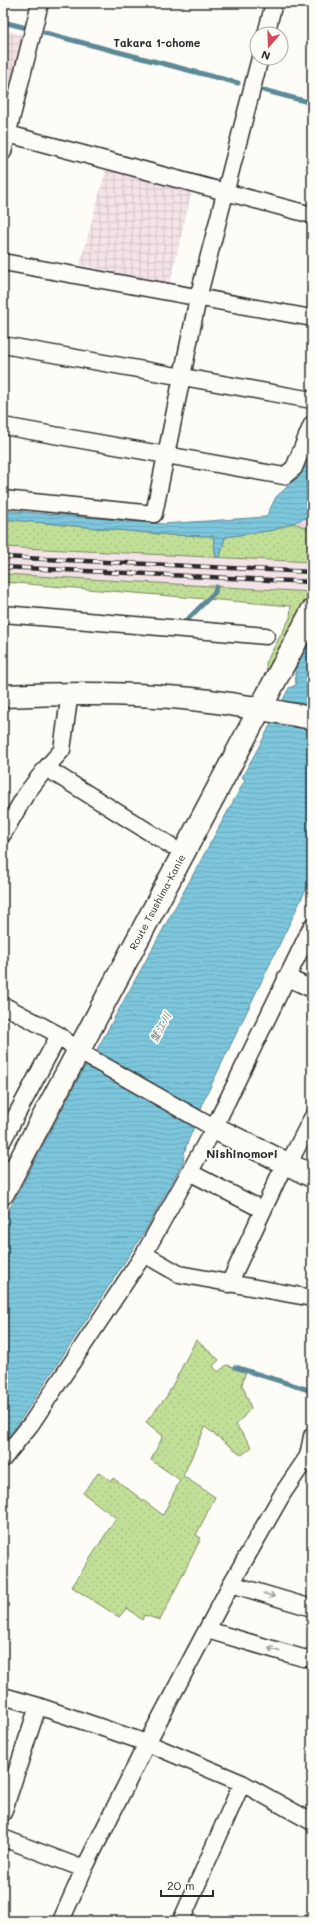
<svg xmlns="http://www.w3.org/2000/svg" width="315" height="1924" viewBox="0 0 315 1924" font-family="Mali,'Klee One',sans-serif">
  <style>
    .built { fill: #f4e3e7 }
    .industrial { fill: url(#industrial-grid) }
    .grass { fill: url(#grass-dots); stroke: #768561 }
    .water { fill: url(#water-rules); stroke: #5c8996 }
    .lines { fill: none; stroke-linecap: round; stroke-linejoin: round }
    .stream { stroke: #5c8996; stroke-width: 5 }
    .street-casing { stroke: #2b2b2b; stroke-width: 19 }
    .secondary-casing { stroke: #2b2b2b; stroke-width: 25 }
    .street { stroke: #fdfcf7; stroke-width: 16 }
    .secondary { stroke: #fdfcf7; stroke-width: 22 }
    .rail-casing { stroke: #2b2b2b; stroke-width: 4.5 }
    .rail { stroke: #fdfcf7; stroke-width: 3; stroke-dasharray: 9; stroke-linecap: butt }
    .oneway { stroke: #9e9e9b }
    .labels { text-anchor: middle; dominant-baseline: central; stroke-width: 3.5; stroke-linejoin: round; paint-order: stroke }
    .street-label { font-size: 10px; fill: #2b2b2b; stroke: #fdfcf7 }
    .neighbourhood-label { font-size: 11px; font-weight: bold; fill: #2b2b2b; stroke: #fdfcf7 }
    .water-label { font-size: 11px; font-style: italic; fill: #445a60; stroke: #fdfcf7 }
    .quarter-label { font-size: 12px; font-weight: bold; fill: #2b2b2b; stroke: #fdfcf7 }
  </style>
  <defs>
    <pattern id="industrial-grid" width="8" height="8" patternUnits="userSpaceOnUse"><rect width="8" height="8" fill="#f4e3e7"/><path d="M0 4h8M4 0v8" fill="none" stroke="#d1c3c6"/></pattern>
    <pattern id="grass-dots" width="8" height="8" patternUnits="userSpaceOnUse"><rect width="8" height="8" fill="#c2df97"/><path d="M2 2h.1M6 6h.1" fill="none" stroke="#a7c082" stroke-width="1.8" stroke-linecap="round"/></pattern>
    <pattern id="water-rules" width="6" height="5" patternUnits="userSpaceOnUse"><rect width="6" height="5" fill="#7dc7dd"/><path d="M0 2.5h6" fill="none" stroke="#6cabbe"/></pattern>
  </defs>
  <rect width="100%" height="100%" fill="#fdfcf7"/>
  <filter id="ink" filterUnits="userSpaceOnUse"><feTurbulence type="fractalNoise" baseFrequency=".025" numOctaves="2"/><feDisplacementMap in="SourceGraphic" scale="8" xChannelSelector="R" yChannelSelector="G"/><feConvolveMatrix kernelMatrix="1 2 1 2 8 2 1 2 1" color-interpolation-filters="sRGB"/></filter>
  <g filter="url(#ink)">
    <path class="built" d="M3 547 312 562V592L3 574Z"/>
    <path class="industrial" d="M3 30 23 35 3 115Z
      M107 166 192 190 170 283 80 265Z
      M312 514V530L293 523 311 516Z"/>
    <path class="grass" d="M3 519 170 535 213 536 216 557H220L225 537 274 530 293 523 312 530V562L3 547Z
      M3 574 312 592V596L267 678 266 662 290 618 291 606 3 582Z
      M196 1340 219 1360 213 1366 218 1372 227 1365 246 1371 242 1384 251 1408 236 1425 252 1447 242 1455 205 1427 183 1476 215 1497 196 1535 201 1538 160 1620 144 1615 142 1620 127 1608 119 1617 72 1587 116 1518 83 1493 99 1472 111 1481 113 1478 163 1515 180 1480 151 1460 163 1436 146 1422 167 1396Z"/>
    <path class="water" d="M312 442V472L306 486 309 487 312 481 311 516 274 530 225 537 220 557H216L213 536 170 535 3 519V510L163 524 266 517 276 497 297 478Z
      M312 635V877L203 1102C199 1123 184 1141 183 1162L145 1231 15 1428 3 1442V1221L84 1068 94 1055 245 780 242 777 261 743 289 688 296 685 295 671Z"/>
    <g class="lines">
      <path class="stream" d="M3 22 23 27
        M45 33 238 83
        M263 90 312 103
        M185 622 215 592 216 587
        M235 1367 312 1391"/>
      <g class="street-casing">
        <path id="street" d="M266 34 274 3
          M8 134 312 215
          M3 152 40 3
          M3 262 312 318
          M3 345 312 400
          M3 426 284 476 294 468 312 424
          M3 499 154 514 198 298 260 58
          M3 614 266 636
          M46 768 62 750 70 692
          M3 834 26 794 46 768 170 845
          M286 977 312 989
          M3 1005 59 1035 78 1051 214 1128
          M3 1140 59 1035
          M288 1165 312 1118
          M191 1173 263 1210
          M144 1254 179 1274 312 1298
          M229 1284 285 1163
          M3 1459 31 1424 144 1254 214 1128 312 926
          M231 1584 312 1608
          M207 1630 303 1658H312
          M3 1696 38 1706 147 1743 242 1783 312 1822
          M3 1813 38 1706
          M3 1838 84 1869
          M61 1921 84 1869 147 1743 231 1584 283 1493 308 1456 312 1436
          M181 1921 242 1783
          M312 1921V1920"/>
      </g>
      <g class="secondary-casing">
        <path id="secondary" d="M3 696C66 693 129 692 192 699 232 703 272 711 312 718
          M214 1128 312 1176
          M3 1193 312 611"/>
      </g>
      <use href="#street" class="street"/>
      <use href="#secondary" class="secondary"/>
      <g class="rail-casing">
        <path id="rail" d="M3 557 312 572
          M3 567 312 582"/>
      </g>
      <use href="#rail" class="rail"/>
    </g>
    <defs><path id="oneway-shaft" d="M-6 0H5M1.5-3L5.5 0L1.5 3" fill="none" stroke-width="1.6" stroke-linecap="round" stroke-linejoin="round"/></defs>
    <g class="oneway">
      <use href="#oneway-shaft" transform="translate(269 1595) rotate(17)"/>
      <use href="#oneway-shaft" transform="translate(274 1650) rotate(-165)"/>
    </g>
  </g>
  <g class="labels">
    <g class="street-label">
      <text transform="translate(157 902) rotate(-62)">Route Tsushima-Kanie</text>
    </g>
    <g class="neighbourhood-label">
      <text x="157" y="42">Takara 1-chome</text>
    </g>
    <g class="water-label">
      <text transform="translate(160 1027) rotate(-61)">蟹江川</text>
    </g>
    <g class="quarter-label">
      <text x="242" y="1153">Nishinomori</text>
    </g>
  </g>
  <rect width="315" height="1924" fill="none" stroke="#fdfcf7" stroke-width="16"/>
  <rect x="8" y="8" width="299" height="1908" fill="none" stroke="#2b2b2b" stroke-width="1.5" filter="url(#ink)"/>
  <g transform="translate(269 46) rotate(199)"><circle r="19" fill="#fdfcf7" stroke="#a9a8a5"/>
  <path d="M0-3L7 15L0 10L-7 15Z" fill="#d1495b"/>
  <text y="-6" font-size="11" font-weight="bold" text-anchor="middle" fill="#2b2b2b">N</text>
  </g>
  <path d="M161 1890v6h52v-6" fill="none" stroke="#2b2b2b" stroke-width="2"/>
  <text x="167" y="1890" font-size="12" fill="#2b2b2b" stroke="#fdfcf7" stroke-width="3" paint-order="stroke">20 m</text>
</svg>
